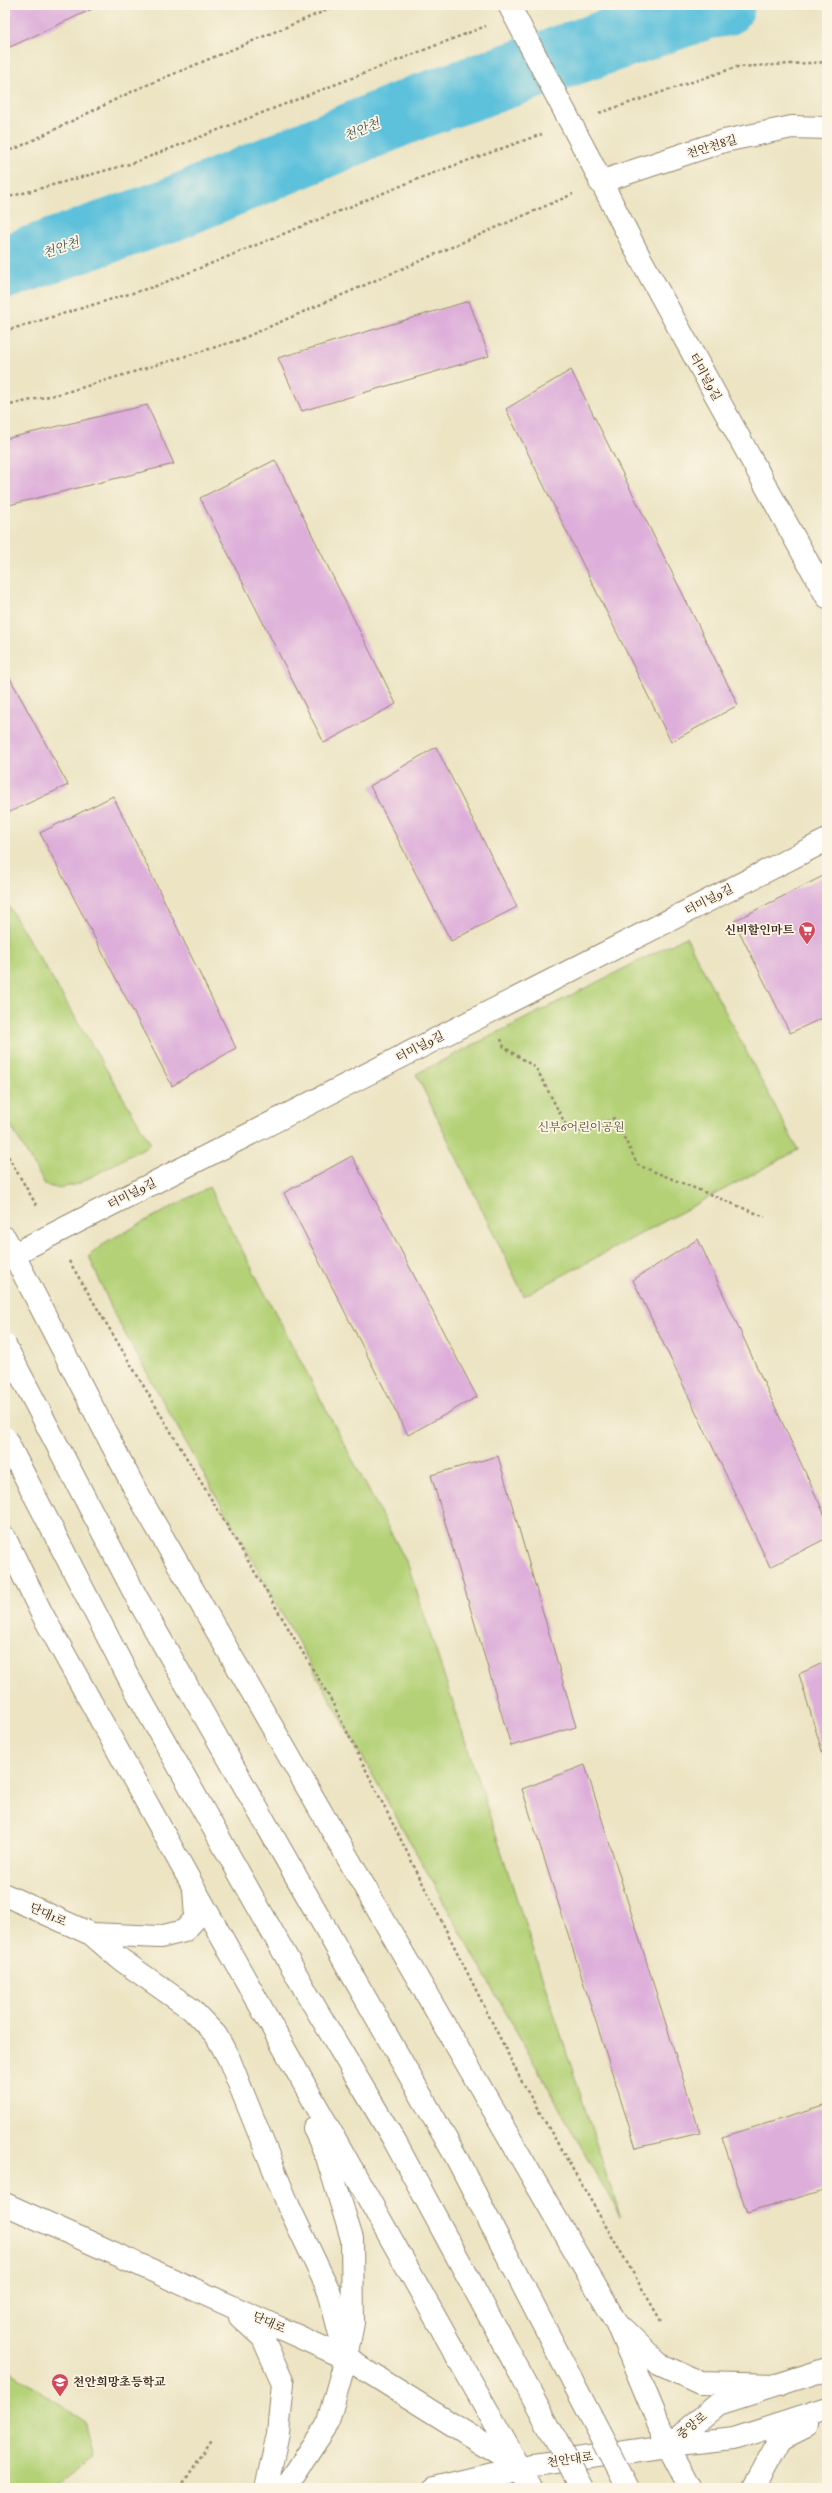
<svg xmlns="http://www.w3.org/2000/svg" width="832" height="2493" viewBox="0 0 832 2493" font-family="'IM FELL Double Pica','Noto Serif KR',serif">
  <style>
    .green { fill: #b4d177; stroke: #787e4a }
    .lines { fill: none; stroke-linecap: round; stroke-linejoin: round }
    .river { stroke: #5dc1db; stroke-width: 64 }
    .building { fill: #ddaeda }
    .street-casing { stroke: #948770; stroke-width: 24 }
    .secondary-casing { stroke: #948770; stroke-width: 24 }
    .path { stroke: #948770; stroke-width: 2.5; stroke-dasharray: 3 3; stroke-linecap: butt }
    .street { stroke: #fff; stroke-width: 22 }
    .secondary { stroke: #fff; stroke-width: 22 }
    .street-bridge-casing { stroke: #948770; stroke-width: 24; stroke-linecap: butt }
    .secondary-bridge-casing { stroke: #948770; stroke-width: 24; stroke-linecap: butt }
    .street-bridge { stroke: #fff; stroke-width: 22 }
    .secondary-bridge { stroke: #fff; stroke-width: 22 }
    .labels { text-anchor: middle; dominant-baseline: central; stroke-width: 3.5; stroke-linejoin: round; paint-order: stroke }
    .street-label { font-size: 12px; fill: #3b2a1e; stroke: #fcf5e5 }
    .poi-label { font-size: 12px; font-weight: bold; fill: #3b2a1e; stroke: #fcf5e5; text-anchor: end }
    .park-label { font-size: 12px; fill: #595434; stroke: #fcf5e5 }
    .water-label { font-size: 13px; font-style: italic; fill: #455757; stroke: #fcf5e5 }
  </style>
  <rect width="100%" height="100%" fill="#fcf5e5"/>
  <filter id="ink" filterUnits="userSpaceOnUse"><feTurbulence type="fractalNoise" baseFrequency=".025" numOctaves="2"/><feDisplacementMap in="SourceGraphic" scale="8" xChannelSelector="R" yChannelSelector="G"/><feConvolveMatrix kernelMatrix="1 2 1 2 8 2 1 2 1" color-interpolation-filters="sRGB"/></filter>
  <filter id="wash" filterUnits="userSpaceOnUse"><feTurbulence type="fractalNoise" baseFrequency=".012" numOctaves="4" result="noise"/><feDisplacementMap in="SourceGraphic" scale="16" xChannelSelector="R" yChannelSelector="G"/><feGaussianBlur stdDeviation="0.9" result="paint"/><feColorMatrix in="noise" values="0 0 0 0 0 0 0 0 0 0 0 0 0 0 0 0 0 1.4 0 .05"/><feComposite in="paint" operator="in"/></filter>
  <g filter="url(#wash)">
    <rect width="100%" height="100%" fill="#ece4c3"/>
    <path class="green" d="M5 900 151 1144 78 1184 60 1188 46 1186 5 1116Z
      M686 937 798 1150 524 1296 416 1074Z
      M209 1187 408 1565 620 2216 114 1314 89 1256 106 1242Z
      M5 2368 84 2420 93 2457 52 2488H5Z"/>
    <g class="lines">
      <path class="river" d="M5 267 170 210 418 107 704 8 723 5"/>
    </g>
    <g id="blocks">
      <path class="building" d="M5 5H101L10 47 5 36Z
        M469 301 489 356 302 411 278 358Z
        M571 370 738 705 671 742 506 409Z
        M147 405 174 464 5 506V439Z
        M275 460 396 704 324 743 200 498Z
        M5 669 68 785 5 814Z
        M436 747 517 907 451 941 370 786Z
        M113 796 236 1048 172 1086 40 833Z
        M827 874V1016L790 1033 734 921Z
        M352 1156 477 1397 408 1435 284 1193Z
        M698 1239 827 1520V1538L770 1567 633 1280Z
        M498 1456 576 1727 511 1746 431 1475Z
        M827 1661V1768L799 1674Z
        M585 1765 700 2133 636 2148 522 1789Z
        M827 2105V2189L747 2213 722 2137Z"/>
    </g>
  </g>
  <g filter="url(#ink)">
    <use href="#blocks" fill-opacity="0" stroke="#948770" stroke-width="1"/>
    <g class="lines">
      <g class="street-casing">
        <path id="street" d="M587 154 638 254 827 597
          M600 182 724 141 792 127 827 128
          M14 1254 827 840
          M5 1895 91 1934 120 1959 191 2009 216 2035 229 2059 289 2207 329 2291 346 2358
          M91 1934 160 1937 184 1931 196 1918 194 1888"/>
      </g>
      <g class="secondary-casing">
        <path id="secondary" d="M5 1238 137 1493 616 2322 668 2446 690 2488
          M5 1538 41 1612 194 1888 531 2488
          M5 2204 346 2358 517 2465
          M240 2317 263 2338 283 2383 278 2434 266 2488
          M623 2329 659 2364 700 2383 779 2385
          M668 2446 718 2404 827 2369
          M285 2488 327 2425 346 2358 353 2323 352 2239 327 2157 314 2128
          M434 2488 492 2474
          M476 2488 520 2467 668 2446 734 2439 827 2409
          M754 2488 781 2439 807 2426"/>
      </g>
      <path class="path" d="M599 113 737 67 827 62
        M5 151 15 149 135 90 339 5
        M5 198 133 163 486 26
        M5 331 156 286 425 176 542 134
        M5 406 67 392 239 340 573 194
        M501 1039 504 1047 536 1068 566 1125 585 1133 614 1118 638 1165 765 1217
        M5 1151 38 1208
        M69 1261 330 1698 522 2082 661 2321
        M180 2488 213 2438"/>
      <use href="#street" class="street"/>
      <use href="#secondary" class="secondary"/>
      <g class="street-bridge-casing">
        <path id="street-bridge" d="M509 5 587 154"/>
      </g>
      <g class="secondary-bridge-casing">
        <path id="secondary-bridge" d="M5 1345 137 1598 455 2155 628 2488
          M5 1438 131 1682 309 1997 394 2140 582 2488"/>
      </g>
      <use href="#street-bridge" class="street-bridge"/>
      <use href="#secondary-bridge" class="secondary-bridge"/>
    </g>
  </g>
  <defs>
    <g id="supermarket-pin" transform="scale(0.9)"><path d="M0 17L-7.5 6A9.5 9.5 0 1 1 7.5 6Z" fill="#d1495b" stroke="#fcf5e5"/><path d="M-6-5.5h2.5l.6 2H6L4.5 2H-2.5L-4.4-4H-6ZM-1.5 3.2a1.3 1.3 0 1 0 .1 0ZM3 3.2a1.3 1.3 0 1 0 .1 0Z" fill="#fff"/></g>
    <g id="school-pin" transform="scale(0.9)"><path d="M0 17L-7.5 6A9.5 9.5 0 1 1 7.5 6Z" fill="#d1495b" stroke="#fcf5e5"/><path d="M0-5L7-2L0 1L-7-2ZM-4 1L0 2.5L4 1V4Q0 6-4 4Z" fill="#fff"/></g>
  </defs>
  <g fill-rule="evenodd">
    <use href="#supermarket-pin" x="807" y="930"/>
    <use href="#school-pin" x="60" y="2382"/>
  </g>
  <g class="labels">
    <g class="street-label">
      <text transform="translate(712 147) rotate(-17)">천안천8길</text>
      <text transform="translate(705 377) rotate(61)">터미널9길</text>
      <text transform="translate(709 900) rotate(-27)">터미널9길</text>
      <text transform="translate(420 1047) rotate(-27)">터미널9길</text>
      <text transform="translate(132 1194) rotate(-27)">터미널9길</text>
      <text transform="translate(48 1915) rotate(24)">단대1로</text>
      <text transform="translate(269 2323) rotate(24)">단대로</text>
      <text transform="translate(692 2426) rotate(-39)">중앙로</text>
      <text transform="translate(570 2460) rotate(-8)">천안대로</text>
    </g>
    <g class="poi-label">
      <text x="794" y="930">신비할인마트</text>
      <text x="73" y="2382" text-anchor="start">천안희망초등학교</text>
    </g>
    <g class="park-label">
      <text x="581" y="1127">신부6어린이공원</text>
    </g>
    <g class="water-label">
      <text transform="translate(362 130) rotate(-23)">천안천</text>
      <text transform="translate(61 248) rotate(-19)">천안천</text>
    </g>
  </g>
  <rect width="832" height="2493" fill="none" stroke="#fcf5e5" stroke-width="20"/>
</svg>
